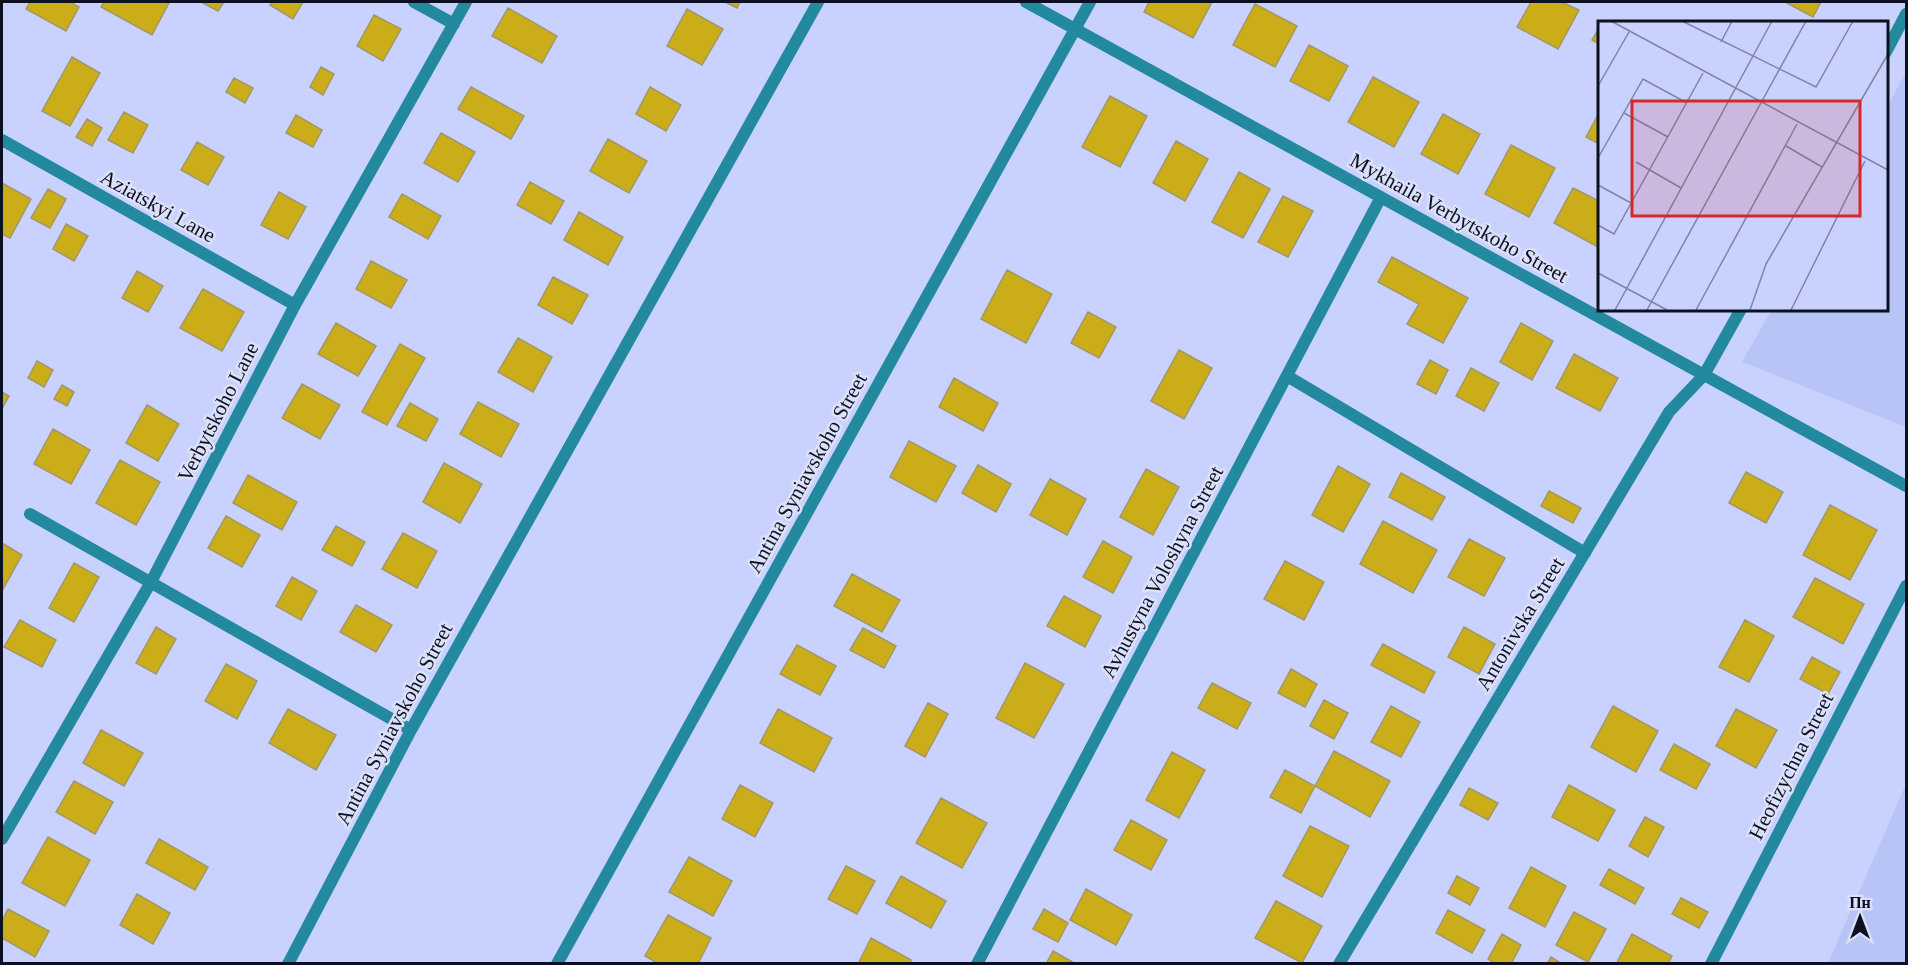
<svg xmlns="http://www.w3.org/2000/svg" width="1908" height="965" viewBox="0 0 1908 965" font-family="'Times New Roman',serif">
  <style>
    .built { fill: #b9c4f6 }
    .building { fill: #cbad1a; stroke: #a2976a; stroke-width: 1.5 }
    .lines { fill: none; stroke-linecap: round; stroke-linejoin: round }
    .service { stroke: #22899f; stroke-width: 12 }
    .minor { stroke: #22899f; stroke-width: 12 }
    .tertiary { stroke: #22899f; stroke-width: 12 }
    .labels { text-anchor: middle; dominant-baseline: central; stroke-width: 5; stroke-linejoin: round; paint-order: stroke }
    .street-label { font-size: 21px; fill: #0d101e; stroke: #dbe1fb }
    .inset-road { fill: none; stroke: #7e84a5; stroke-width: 1.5 }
    .view { fill: #d62828; fill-opacity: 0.15; stroke: #d62828; stroke-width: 3 }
    .inset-edge { fill: none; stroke: #0d101e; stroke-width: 3 }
  </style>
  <rect width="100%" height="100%" fill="#c9d2ff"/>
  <path class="built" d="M1906 72V427L1742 362 1772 309H1886V109Z
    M1906 784V963H1828Z"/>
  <path class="building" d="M30 2H70L79 7 66 31 26 9Z
    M104 2H166L169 3 152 35 101 7Z
    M201 2H224L218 11Z
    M272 2H303L293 19 270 5Z
    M725 2H740L737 8Z
    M1149 2H1212L1193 38 1144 12Z
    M1531 2H1562L1579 10 1558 49 1517 27Z
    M1785 2H1821L1813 17Z
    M1255 4 1297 26 1275 67 1233 45Z
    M508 8 557 36 542 63 492 36Z
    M687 9 723 29 702 65 667 46Z
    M374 15 401 29 383 61 357 46Z
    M1599 28V44L1592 40Z
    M1309 45 1348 66 1329 101 1290 81Z
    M72 57 100 73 70 126 42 111Z
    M321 67 334 74 323 95 310 87Z
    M1373 77 1419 102 1394 147 1348 122Z
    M234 78 253 88 245 103 226 92Z
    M471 87 524 116 511 139 458 109Z
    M650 87 681 105 666 131 636 114Z
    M1110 96 1147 116 1120 167 1082 147Z
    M124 112 148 125 133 153 108 140Z
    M1443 114 1480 134 1458 174 1421 154Z
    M296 115 322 130 313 147 286 133Z
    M1598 115 1599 116V144L1586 137Z
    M87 119 102 128 92 146 76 137Z
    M441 133 475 152 458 182 424 163Z
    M608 139 647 161 629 193 590 171Z
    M1176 141 1208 159 1185 201 1153 183Z
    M197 142 224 157 208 185 181 170Z
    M1511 145 1555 168 1529 217 1485 194Z
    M1239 172 1270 189 1243 238 1212 222Z
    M530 182 564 201 551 224 517 205Z
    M2 183 31 199 10 238 2 234Z
    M1573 188 1599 201 1598 247 1554 223Z
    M48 189 66 199 50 228 31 218Z
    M279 192 306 207 288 239 261 225Z
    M402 194 441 216 428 239 389 217Z
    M1283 196 1313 211 1288 257 1258 242Z
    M579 212 623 237 608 265 564 240Z
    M66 224 88 236 74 261 53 249Z
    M1392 257 1468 298 1443 343 1407 324 1419 304 1378 282Z
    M371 261 407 280 391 308 356 289Z
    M1007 270 1052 294 1026 343 981 319Z
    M137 271 163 286 148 312 122 298Z
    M553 277 588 295 572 324 538 305Z
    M203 289 244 312 222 351 180 328Z
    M1088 312 1116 327 1099 358 1071 343Z
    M336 323 376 346 358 376 318 354Z
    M1521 323 1553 341 1532 380 1500 362Z
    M518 338 552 357 533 392 498 372Z
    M400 344 425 358 387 425 362 412Z
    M1179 350 1212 368 1184 419 1151 401Z
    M1574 354 1618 378 1600 411 1556 388Z
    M1430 360 1448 370 1436 394 1417 384Z
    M37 361 53 370 44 387 28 378Z
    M1471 368 1499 383 1484 411 1456 396Z
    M954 378 998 403 983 431 939 407Z
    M302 384 340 405 320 439 282 418Z
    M62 385 74 392 67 406 54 399Z
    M2 392 9 396 2 409Z
    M478 402 519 424 501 457 460 434Z
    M410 403 438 419 426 441 397 426Z
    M147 405 179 424 158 461 126 443Z
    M53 429 90 450 71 484 34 464Z
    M909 441 956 466 936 502 890 477Z
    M120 460 160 482 136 525 96 503Z
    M444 463 482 484 460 523 423 502Z
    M978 465 1011 484 996 512 962 493Z
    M1338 466 1370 484 1343 532 1312 515Z
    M1146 469 1179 487 1153 535 1120 517Z
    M1746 472 1783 492 1766 523 1729 503Z
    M1401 473 1445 497 1432 520 1389 497Z
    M248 475 297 502 282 530 233 503Z
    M1050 479 1086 499 1067 535 1030 515Z
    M1549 491 1581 508 1573 523 1541 506Z
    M1830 505 1877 530 1850 580 1803 555Z
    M226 516 260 535 242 567 208 548Z
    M1383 521 1437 550 1413 593 1360 564Z
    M336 526 365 542 352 566 322 550Z
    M403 533 437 551 417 588 382 569Z
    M1469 539 1505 558 1484 596 1448 577Z
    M1103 541 1132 557 1113 593 1083 577Z
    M2 543 22 555 2 591Z
    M1285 561 1324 582 1304 620 1264 599Z
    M74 563 99 577 74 622 49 608Z
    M852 574 900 600 882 632 834 606Z
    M292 577 317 591 301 620 276 606Z
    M1815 578 1864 604 1843 644 1793 617Z
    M1064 596 1101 616 1085 647 1047 626Z
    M356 605 392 625 376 652 340 632Z
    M20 620 56 640 42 667 4 647Z
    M1745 620 1774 636 1749 682 1719 667Z
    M156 627 176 639 156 674 136 663Z
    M1464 627 1495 644 1479 674 1448 657Z
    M863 628 896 646 884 668 850 650Z
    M1383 644 1435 672 1424 693 1371 665Z
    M797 645 836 666 820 695 780 674Z
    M1812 657 1840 672 1828 694 1800 679Z
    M1025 663 1064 684 1034 738 996 718Z
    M226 664 257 681 237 719 205 701Z
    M1291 669 1317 684 1305 707 1278 693Z
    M1212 683 1251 703 1237 729 1198 708Z
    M1324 700 1348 713 1334 739 1310 726Z
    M928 703 948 714 925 757 905 746Z
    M1391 706 1420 722 1401 757 1371 742Z
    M1613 706 1658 731 1636 772 1591 747Z
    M288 709 336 735 316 770 269 743Z
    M778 709 832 738 814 772 760 743Z
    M1736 709 1777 730 1756 768 1716 746Z
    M101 730 143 753 124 786 83 763Z
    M1674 744 1710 764 1696 789 1660 770Z
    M1334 751 1390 781 1370 817 1315 786Z
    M1172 752 1205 770 1179 818 1146 800Z
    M1285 770 1315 786 1301 813 1270 797Z
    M74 781 113 802 95 834 56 812Z
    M740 785 773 803 755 837 722 819Z
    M1569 785 1615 810 1598 841 1552 817Z
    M1469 788 1498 803 1488 820 1460 805Z
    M941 798 987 823 962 868 916 843Z
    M1645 817 1664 827 1648 857 1629 846Z
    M1131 820 1167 840 1151 870 1114 850Z
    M1310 826 1349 846 1322 897 1283 876Z
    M48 837 90 860 65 906 22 883Z
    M159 839 208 867 195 890 146 863Z
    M689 857 732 881 713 916 669 892Z
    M846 866 875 881 857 914 828 899Z
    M1531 867 1566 886 1545 927 1509 908Z
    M1609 869 1644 888 1635 904 1600 885Z
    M901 876 946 901 931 928 886 903Z
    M1457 876 1479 888 1470 905 1448 893Z
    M1086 889 1132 915 1116 945 1070 920Z
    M137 894 170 913 153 944 120 925Z
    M1681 898 1708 912 1699 928 1672 914Z
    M1276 901 1322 926 1302 963 1255 938Z
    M8 909 49 931 35 957 2 938V921Z
    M1044 909 1068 923 1058 942 1033 929Z
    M1448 910 1485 930 1472 953 1436 933Z
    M1574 912 1606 929 1588 962 1556 945Z
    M668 915 711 938 698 964H659L645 956Z
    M1502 934 1521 945 1511 964H1496L1488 959Z
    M1632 934 1672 956 1668 964H1616Z
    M871 938 911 960 910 964H858Z
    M1053 951 1076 964H1046Z
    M1551 957 1562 964H1547Z"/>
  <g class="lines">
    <path class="service" d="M1287 376 1585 553"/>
    <path class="minor" d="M414 2 454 24
      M1026 2 1906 486
      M1886 52 1906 14
      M2 140 295 305
      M30 514 411 730
      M2 839 151 582 295 305 466 2
      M288 964 411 730 818 2
      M977 964 1381 197
      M1339 964 1669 412 1704 375 1741 309
      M1711 964 1906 586"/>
    <path class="tertiary" d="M557 964 1090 2"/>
  </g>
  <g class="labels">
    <g class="street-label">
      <text transform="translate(158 206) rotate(29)">Aziatskyi Lane</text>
      <text transform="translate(1459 218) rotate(29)">Mykhaila Verbytskoho Street</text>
      <text transform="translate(218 412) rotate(-63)">Verbytskoho Lane</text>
      <text transform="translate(807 473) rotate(-61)">Antina Syniavskoho Street</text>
      <text transform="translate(1162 572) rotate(-62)">Avhustyna Voloshyna Street</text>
      <text transform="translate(1520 624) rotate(-59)">Antonivska Street</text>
      <text transform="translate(394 724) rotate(-62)">Antina Syniavskoho Street</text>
      <text transform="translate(1791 766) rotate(-63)">Heofizychna Street</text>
    </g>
  </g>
  <g transform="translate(1598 21)">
    <rect width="290" height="290" fill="#c9d2ff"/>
    <path class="inset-road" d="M13 0 290 149M84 0 218 66 255 0M123 21 134 0M0 65 31 11M26 92 70 116M188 125 224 146M0 137 45 58 89 82M38 141 83 167M0 164 33 182M0 204 16 213 105 52M0 252 69 289M17 289 174 0M49 289 208 0M98 289 199 103M152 289 168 243 290 33M193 289 267 140"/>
    <path class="view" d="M34 80H262V195H34Z"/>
    <rect width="290" height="290" class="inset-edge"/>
  </g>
  <rect width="1908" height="965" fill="none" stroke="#0d101e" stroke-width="6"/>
  <g transform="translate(1860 917)" stroke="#dbe1fb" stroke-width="4.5" paint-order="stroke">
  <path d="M0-4.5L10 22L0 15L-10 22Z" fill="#0d101e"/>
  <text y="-9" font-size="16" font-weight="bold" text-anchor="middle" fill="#0d101e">Пн</text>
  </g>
</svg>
